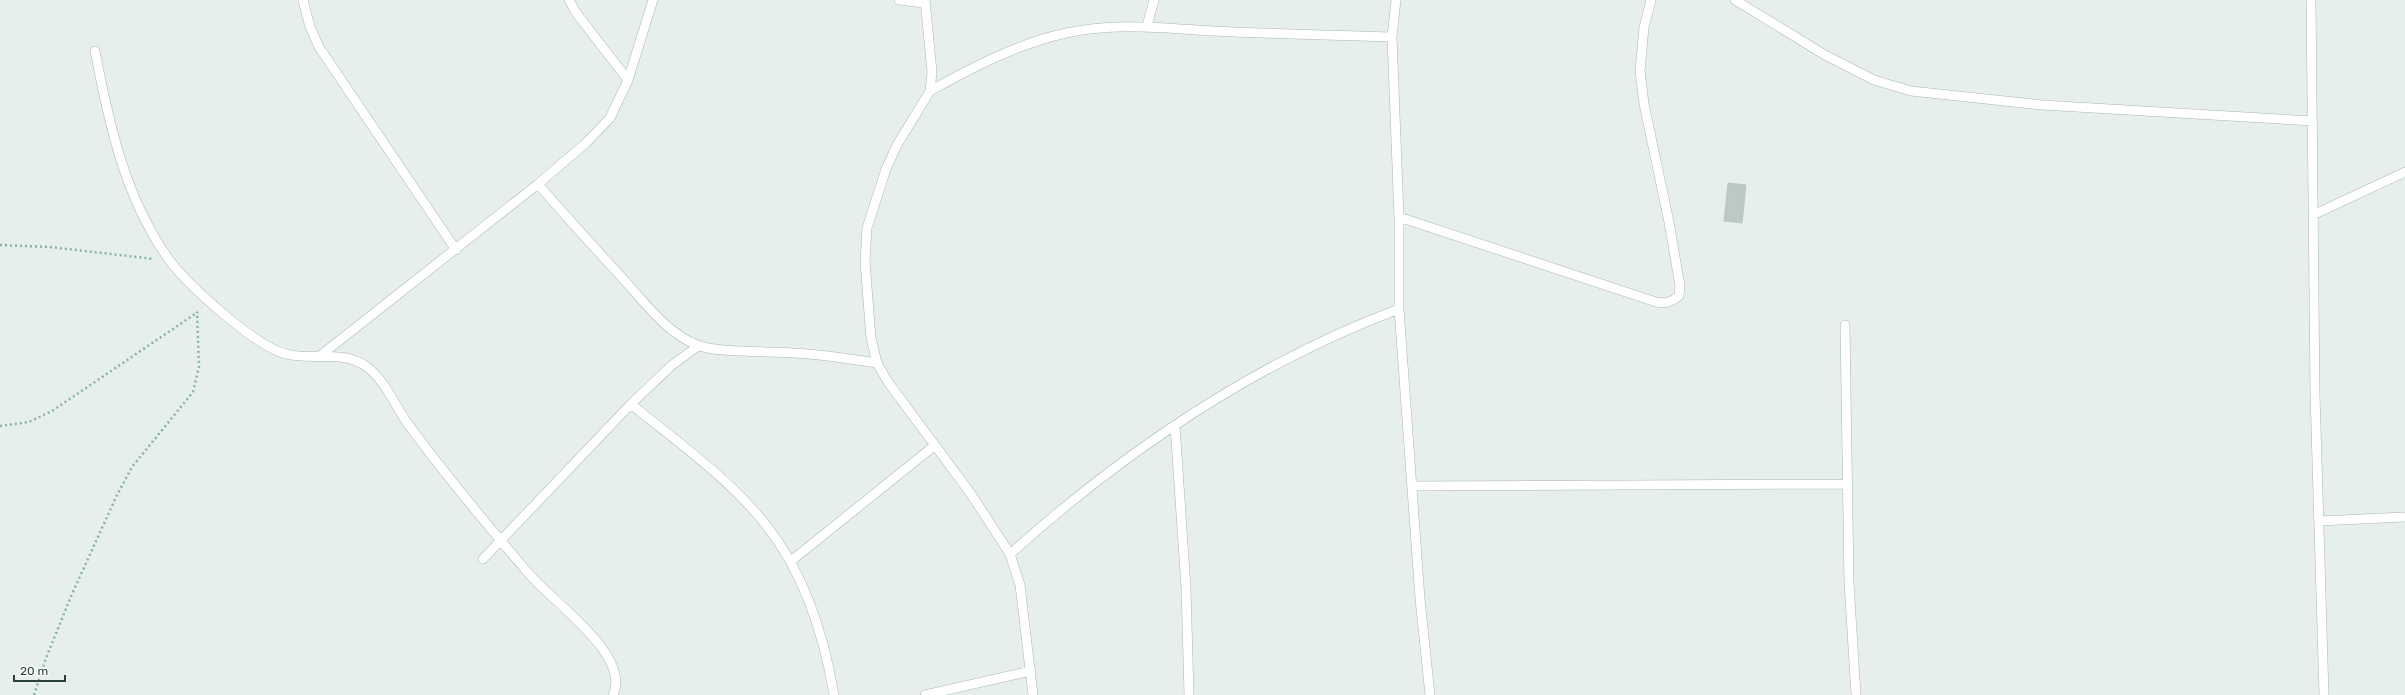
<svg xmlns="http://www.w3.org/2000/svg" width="2405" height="695" viewBox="0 0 2405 695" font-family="Rubik,sans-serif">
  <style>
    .building { fill: #bbcac4; stroke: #b8c9c2 }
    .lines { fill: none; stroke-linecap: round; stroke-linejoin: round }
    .lane-casing { stroke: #a8b8b2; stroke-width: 10 }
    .path { stroke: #86b3a5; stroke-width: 2.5; stroke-dasharray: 2 3; stroke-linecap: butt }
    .lane { stroke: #fff; stroke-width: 9 }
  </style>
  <rect width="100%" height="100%" fill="#e6efeb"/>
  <path class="building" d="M1728 183 1746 185 1742 223 1724 221Z"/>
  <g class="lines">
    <g class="lane-casing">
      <path id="lane" d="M303 0 310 27 319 47 456 250
        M569 0 577 14 628 80
        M899 0 924 3
        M925 0 932 72 930 91 897 145 886 169 867 228 865 262 871 338 877 363 888 382 971 494 1010 554 1020 585 1033 695
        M1396 0 1392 37 1399 217V309L1420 599 1430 695
        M1735 0 1825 55 1874 80 1911 91 2042 105 2313 121
        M2311 0 2315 394 2324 695
        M1147 26 1154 0
        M95 51C109 124 125 199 170 261 189 286 256 347 286 354 313 361 343 349 367 367 385 380 395 406 408 424 446 476 488 526 530 575 553 602 632 656 613 695
        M930 91C973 67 1017 44 1066 33 1115 22 1163 28 1213 31 1273 34 1332 35 1392 37
        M538 184C566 217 596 249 625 281 646 304 667 333 697 345 716 353 769 351 793 353 821 354 849 359 877 363
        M2313 215 2405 172
        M1399 217 1656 302C1666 304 1671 302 1679 296L1680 286 1669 222 1644 104 1640 71 1644 27 1651 0
        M1845 325 1849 583 1856 695
        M321 355 538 184 586 143 610 118 628 80 653 0
        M631 404C677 442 729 478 766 525 804 573 824 635 834 695
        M1175 425 1186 588 1189 695
        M1412 486 1847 484
        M2319 521 2405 517
        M1010 554C1125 451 1254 363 1399 309
        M483 559 631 404 671 366 698 346
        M791 561 934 446
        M925 695 1031 671"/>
    </g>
    <path class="path" d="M0 245 50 247 154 259
      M0 426 29 422 52 411 198 312
      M34 695 46 658 72 594 117 495 132 467 193 392 199 367 197 312"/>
    <use href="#lane" class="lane"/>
  </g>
  <path d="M14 675v6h51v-6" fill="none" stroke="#24423a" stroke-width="2"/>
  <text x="20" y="675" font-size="12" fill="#24423a" stroke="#f7fbf9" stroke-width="3" paint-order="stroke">20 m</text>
</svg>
